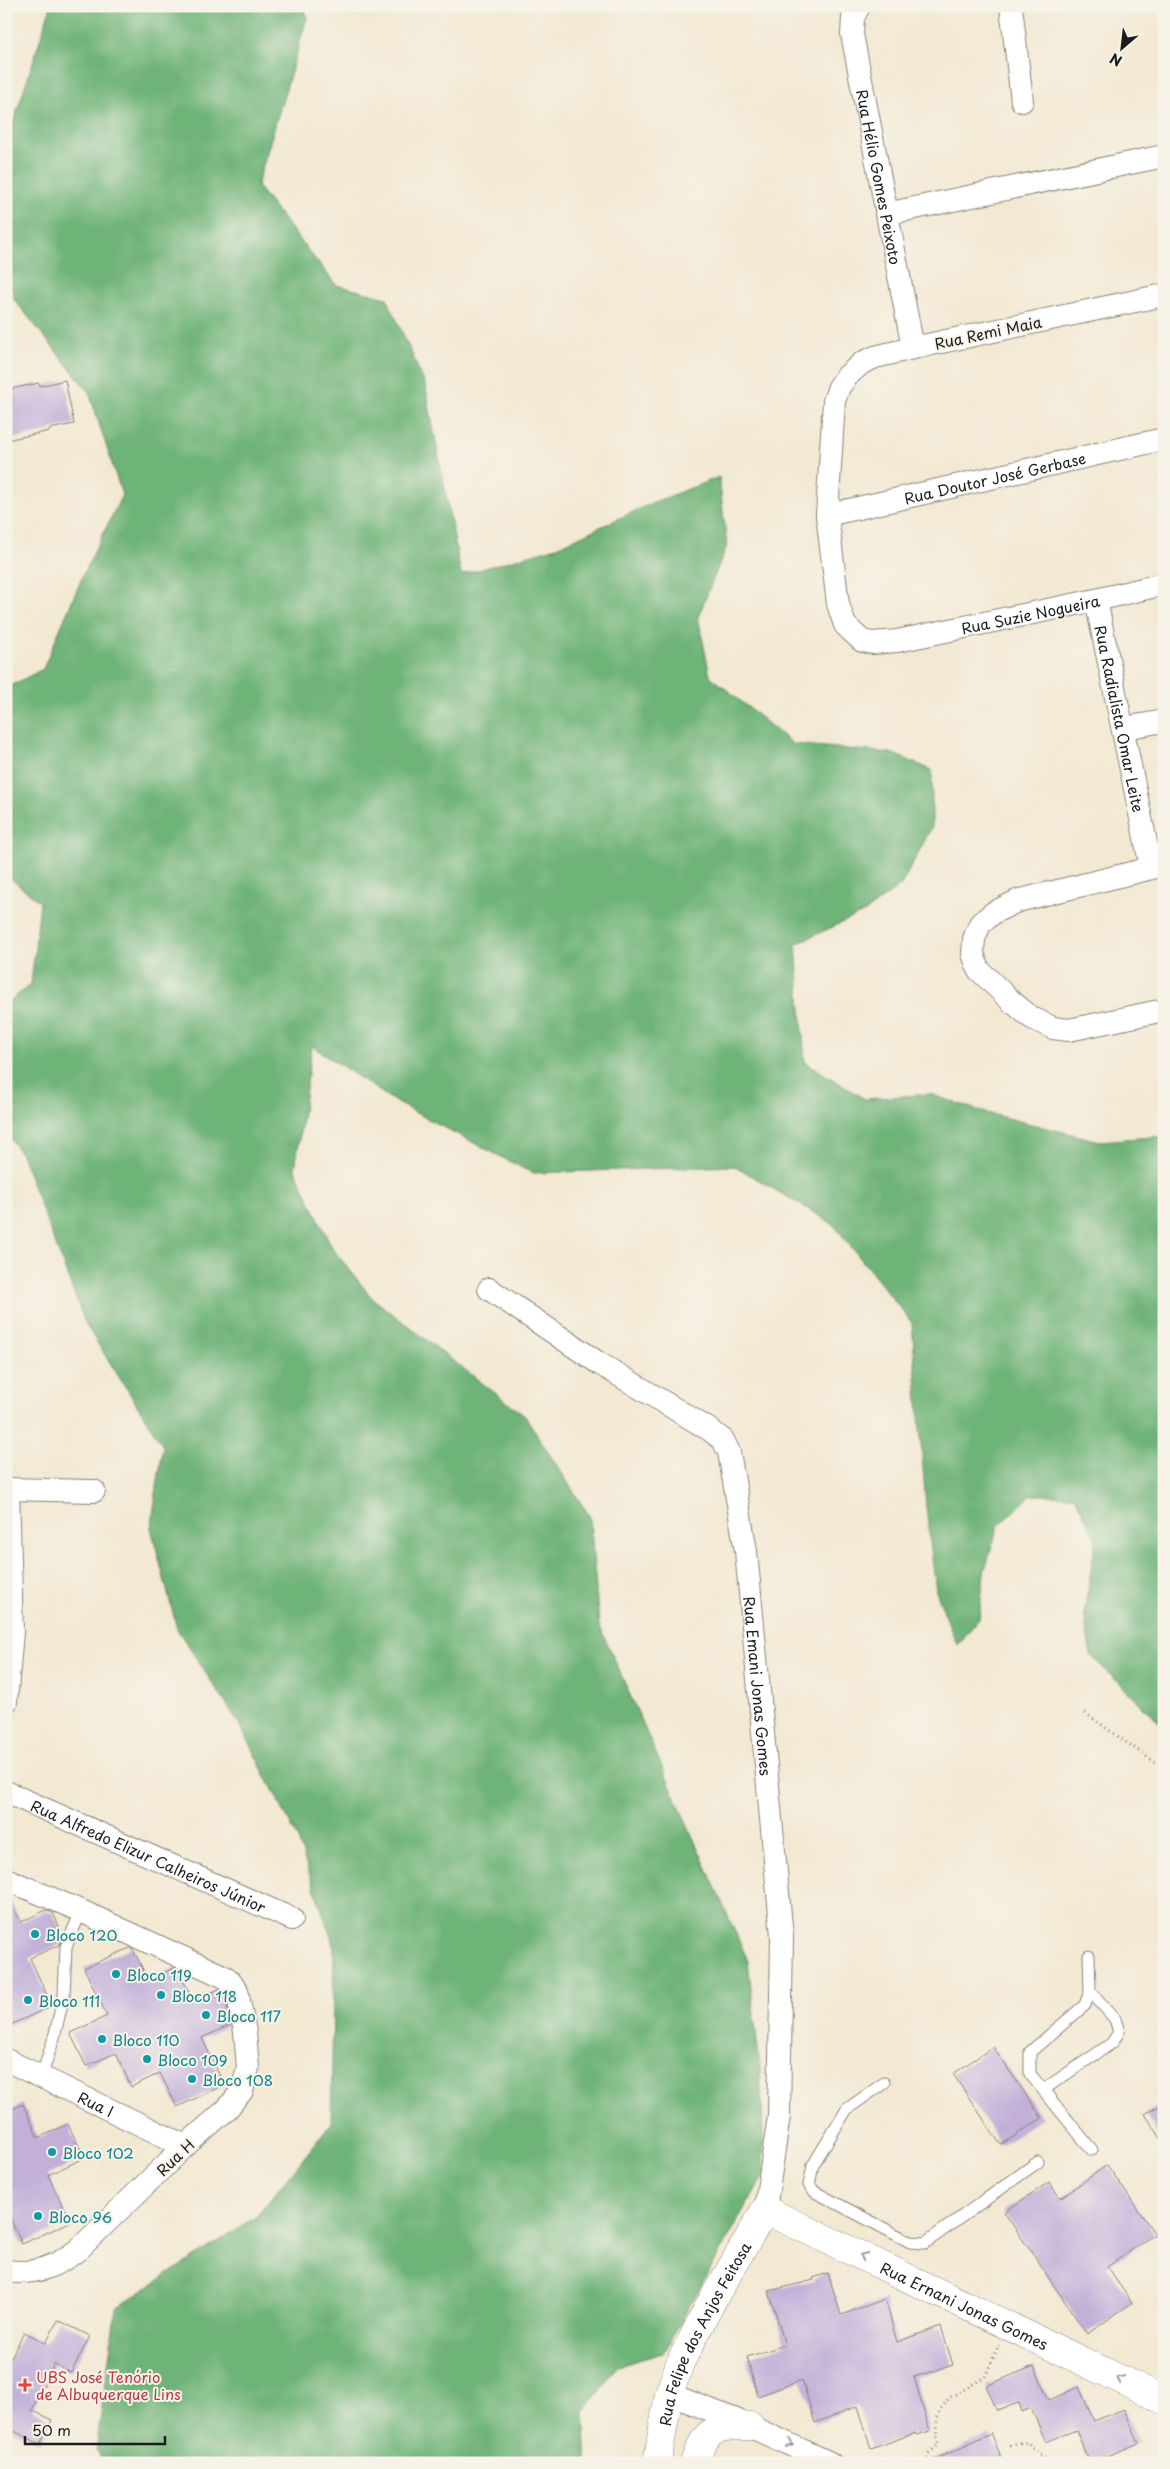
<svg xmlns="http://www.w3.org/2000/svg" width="1170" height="2469" viewBox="0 0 1170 2469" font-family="'Playpen Sans',sans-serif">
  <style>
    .forest { fill: #6eb378; stroke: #45684a }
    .building { fill: #c2b0d9 }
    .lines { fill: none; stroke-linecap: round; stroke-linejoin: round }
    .lane-casing { stroke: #888278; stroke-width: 13 }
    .street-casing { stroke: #888278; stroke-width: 24 }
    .secondary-casing { stroke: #888278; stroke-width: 29 }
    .path { stroke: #888278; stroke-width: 3; stroke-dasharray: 1 4; stroke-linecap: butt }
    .lane { stroke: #fff; stroke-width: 11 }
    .street { stroke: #fff; stroke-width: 22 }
    .secondary { stroke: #fff; stroke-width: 28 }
    .oneway { stroke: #999 }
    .culture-dot { fill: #0f9aa8; stroke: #f7f3e8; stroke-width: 2 }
    .health-dot { fill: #e0444e; stroke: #f7f3e8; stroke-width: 2 }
    .labels { text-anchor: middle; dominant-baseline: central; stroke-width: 4; stroke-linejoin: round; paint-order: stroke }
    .street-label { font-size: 15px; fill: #1c1c1c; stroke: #f7f3e8 }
    .culture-label { font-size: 15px; fill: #0d838f; stroke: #f7f3e8; text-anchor: start }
    .health-label { font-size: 15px; fill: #be3a42; stroke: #f7f3e8; text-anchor: start }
  </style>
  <rect width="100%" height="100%" fill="#f7f3e8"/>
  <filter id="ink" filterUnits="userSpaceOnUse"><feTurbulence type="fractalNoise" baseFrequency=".02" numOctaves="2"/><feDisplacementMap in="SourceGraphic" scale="10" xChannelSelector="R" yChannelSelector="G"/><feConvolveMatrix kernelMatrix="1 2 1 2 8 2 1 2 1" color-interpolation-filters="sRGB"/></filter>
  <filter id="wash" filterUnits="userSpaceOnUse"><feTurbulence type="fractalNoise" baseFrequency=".0096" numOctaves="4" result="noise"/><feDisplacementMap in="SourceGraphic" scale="20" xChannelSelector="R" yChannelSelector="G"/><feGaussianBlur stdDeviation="1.12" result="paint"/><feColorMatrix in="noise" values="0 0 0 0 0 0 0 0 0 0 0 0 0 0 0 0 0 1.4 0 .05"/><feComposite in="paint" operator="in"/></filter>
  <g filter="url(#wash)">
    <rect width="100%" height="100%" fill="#f3e9d3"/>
    <path class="forest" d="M51 6H305L307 18 257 186 336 285 387 298 425 384 461 575 557 547 652 503 719 477 727 545 698 617 710 676 793 744 891 753 932 770V827L901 885 865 912 796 944 805 1062 865 1099 930 1094 983 1112 1100 1141 1164 1136V1727L1091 1656 1084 1614 1096 1540 1075 1496 1031 1495 998 1526 984 1573 979 1619 957 1645 936 1591 926 1507 912 1323 833 1224 735 1166 532 1173 397 1103 312 1046 295 1170 333 1249 372 1298 525 1416 590 1517 599 1625 748 1961 760 2067 765 2173 663 2353 618 2366 584 2412 587 2463H104L96 2450 116 2308 257 2216 331 2124 334 1946 297 1837 238 1722 177 1629 151 1528 163 1446 86 1325 21 1154 6 1133V1004L31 984 40 902 6 875V688L43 669 84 573 122 495 89 392 13 298 6 246V145Z"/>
    <g id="blocks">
      <path class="building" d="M65 380 74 424 49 429 50 431 6 440V390L39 383 40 386Z
        M6 1893 21 1922 46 1910 53 1913 63 1935 59 1945 30 1958 52 2006 6 2027Z
        M130 1948 133 1949 148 1980 174 1968 178 1970 193 2001 219 1989 225 1996 230 2025 202 2038 224 2085 177 2107 160 2073 131 2087 116 2053 86 2066 70 2033 107 2016 84 1968Z
        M993 2047 1042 2118 1001 2145 953 2074Z
        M1164 2103V2143L1145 2114Z
        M23 2104 38 2138 68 2124 84 2158 48 2175 70 2222 22 2244 6 2209V2112Z
        M1107 2165 1155 2234 1107 2267 1132 2303 1087 2334 1004 2212 1049 2182 1060 2198Z
        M828 2273 841 2315 885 2299 897 2342 941 2326 953 2365 914 2377 930 2431 916 2435 915 2433 871 2449 858 2406 815 2423 802 2380 758 2396 747 2357 785 2345 769 2291 814 2280 813 2278Z
        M58 2320 90 2336 71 2373 54 2364 32 2410 52 2420 40 2444 6 2427V2368L24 2332 46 2343Z
        M1034 2366 1049 2400 1079 2387 1094 2421 1124 2409 1139 2443 1090 2463 1076 2430 1046 2442 1031 2408 1022 2412 1019 2403 997 2410 986 2386Z
        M991 2434 1004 2463H926L965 2446Z"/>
    </g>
  </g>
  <g filter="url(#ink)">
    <use href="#blocks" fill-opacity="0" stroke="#888278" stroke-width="1"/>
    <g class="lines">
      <g class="lane-casing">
        <path id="lane" d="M1089 1956 1090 1991 1085 2005 1030 2052V2074L1092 2150
          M41 2077 54 2038 64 1995 66 1947 81 1911
          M884 2083 847 2109 813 2165 809 2185 815 2192 910 2242 925 2243 1038 2162
          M1043 2090 1112 2043 1119 2032 1115 2019 1090 1991"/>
      </g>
      <g class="street-casing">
        <g id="street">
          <path id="s1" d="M859 6 853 18 852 34 913 348"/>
          <path d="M1011 6 1022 101"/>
          <path d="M886 214 1164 156"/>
          <path id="s2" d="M1164 295 913 348 875 357 862 363 847 376 839 387 834 401 827 515 838 604 845 625 862 641 873 643 897 641 1096 600 1164 584"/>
          <path id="s3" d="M827 515 1164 439"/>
          <path id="s4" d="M1096 600 1151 867"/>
          <path d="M1124 728 1164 721"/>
          <path d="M1164 865 1017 901 993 913 980 924 974 939 973 954 979 970 1011 1001 1032 1018 1053 1028 1069 1030 1164 1010"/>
          <path id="s5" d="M489 1289 597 1362 710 1430 723 1440 729 1452 746 1551 782 1936 779 2116 765 2210"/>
          <path d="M6 1489 94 1491"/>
          <path d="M6 1702 12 1632 8 1489"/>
          <path id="s6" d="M6 1792 292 1919"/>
          <path d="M6 1879 81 1911 227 1978 237 1990 245 2032 248 2068 242 2091 226 2110 185 2146 79 2249C56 2267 35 2275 6 2271"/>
          <path id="s7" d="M6 2060 185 2146"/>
          <path d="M669 2394 736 2420 830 2463"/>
        </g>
      </g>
      <g class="secondary-casing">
        <g id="secondary">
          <path id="s8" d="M657 2463 669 2394 680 2363 713 2299 765 2210 1164 2400"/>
          <path d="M694 2463C708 2427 712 2426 750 2426"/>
        </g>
      </g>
      <path class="path" d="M1085 1713 1164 1769
        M1010 2446 1027 2442 1049 2463
        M927 2463 928 2454 938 2445 937 2419 940 2410 949 2398 985 2377 999 2344"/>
      <use href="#lane" class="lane"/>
      <use href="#street" class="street"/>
      <use href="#secondary" class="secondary"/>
    </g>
    <defs><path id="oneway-chevron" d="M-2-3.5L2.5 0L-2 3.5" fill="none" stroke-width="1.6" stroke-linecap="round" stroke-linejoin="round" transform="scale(1.25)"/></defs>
    <g class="oneway">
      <use href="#oneway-chevron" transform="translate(863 2256) rotate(-154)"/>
      <use href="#oneway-chevron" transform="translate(1120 2379) rotate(-154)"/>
      <use href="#oneway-chevron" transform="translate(790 2444) rotate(25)"/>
    </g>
  </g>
  <g class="culture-dot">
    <circle cx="35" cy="1934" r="5"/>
    <circle cx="116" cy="1974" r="5"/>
    <circle cx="161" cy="1995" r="5"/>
    <circle cx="28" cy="2000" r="5"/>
    <circle cx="206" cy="2015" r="5"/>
    <circle cx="102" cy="2039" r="5"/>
    <circle cx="147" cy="2059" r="5"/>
    <circle cx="192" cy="2079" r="5"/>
    <circle cx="52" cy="2152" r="5"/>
    <circle cx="38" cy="2216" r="5"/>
  </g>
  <path class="health-dot" d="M22.5 2377.5h5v5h5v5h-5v5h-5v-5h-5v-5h5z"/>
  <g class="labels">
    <g class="street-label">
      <text stroke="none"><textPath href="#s1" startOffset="175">Rua Hélio Gomes Peixoto</textPath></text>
      <text transform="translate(988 332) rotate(-12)">Rua Remi Maia</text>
      <text stroke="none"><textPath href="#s3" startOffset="172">Rua Doutor José Gerbase</textPath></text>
      <text stroke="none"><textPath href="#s2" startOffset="779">Rua Suzie Nogueira</textPath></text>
      <text stroke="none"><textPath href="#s4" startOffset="121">Rua Radialista Omar Leite</textPath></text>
      <text stroke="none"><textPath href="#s5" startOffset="528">Rua Emani Jonas Gomes</textPath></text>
      <text stroke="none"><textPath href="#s6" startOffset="156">Rua Alfredo Elizur Calheiros Júnior</textPath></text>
      <text stroke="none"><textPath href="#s7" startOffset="100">Rua I</textPath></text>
      <text transform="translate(175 2157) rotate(-44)">Rua H</text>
      <text stroke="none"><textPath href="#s8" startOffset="499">Rua Ernani Jonas Gomes</textPath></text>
      <text stroke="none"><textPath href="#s8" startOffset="139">Rua Felipe dos Anjos Feitosa</textPath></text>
    </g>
    <g class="culture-label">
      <text x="45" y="1934">Bloco 120</text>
      <text x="126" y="1974">Bloco 119</text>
      <text x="171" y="1995">Bloco 118</text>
      <text x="38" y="2000">Bloco 111</text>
      <text x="216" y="2015">Bloco 117</text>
      <text x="112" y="2039">Bloco 110</text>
      <text x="157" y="2059">Bloco 109</text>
      <text x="202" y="2079">Bloco 108</text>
      <text x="62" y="2152">Bloco 102</text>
      <text x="48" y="2216">Bloco 96</text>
    </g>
    <g class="health-label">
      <text x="36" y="2376">UBS José Tenório<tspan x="36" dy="17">de Albuquerque Lins</tspan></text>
    </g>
  </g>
  <rect width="1170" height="2469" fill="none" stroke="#f7f3e8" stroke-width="25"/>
  <g transform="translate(1122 48) rotate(208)" stroke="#f7f3e8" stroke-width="4" paint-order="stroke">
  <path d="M0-4L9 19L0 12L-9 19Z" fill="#1c1c1c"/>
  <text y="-8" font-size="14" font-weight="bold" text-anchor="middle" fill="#1c1c1c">N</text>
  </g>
  <path d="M25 2436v8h140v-8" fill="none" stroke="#1c1c1c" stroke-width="2.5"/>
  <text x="32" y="2436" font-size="15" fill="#1c1c1c" stroke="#f7f3e8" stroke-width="4" paint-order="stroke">50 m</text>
</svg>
